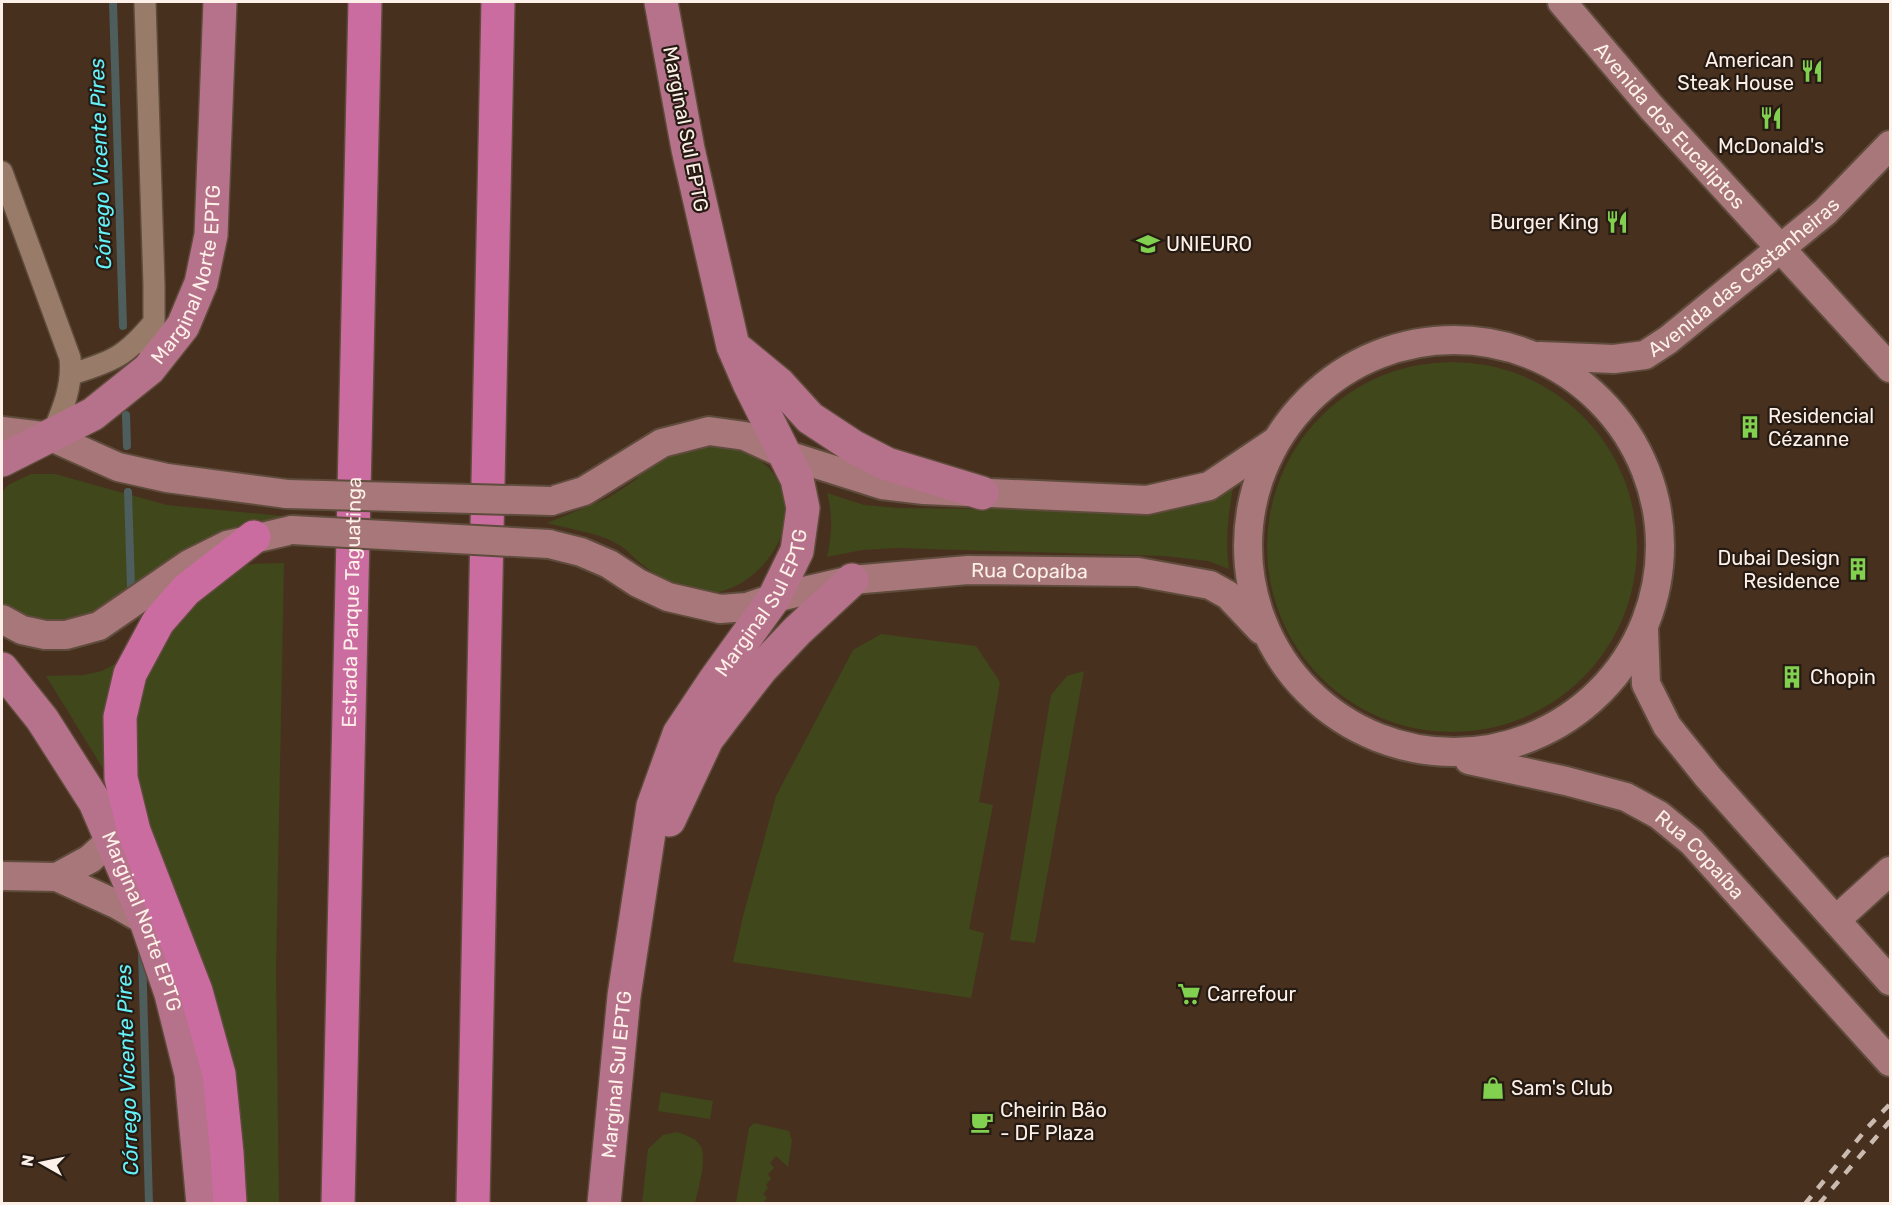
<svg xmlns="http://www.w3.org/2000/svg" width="1892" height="1205" viewBox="0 0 1892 1205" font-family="Rubik,sans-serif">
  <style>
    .green { fill: #3f471b }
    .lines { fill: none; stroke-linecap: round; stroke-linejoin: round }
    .stream { stroke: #4d5e5d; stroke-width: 8 }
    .street-casing { stroke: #5f4c3c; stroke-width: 24 }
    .secondary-casing { stroke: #5f4c3c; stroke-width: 32 }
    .primary-casing { stroke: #5f4c3c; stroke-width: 36 }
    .highway-casing { stroke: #5f4c3c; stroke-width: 36 }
    .street { stroke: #987c69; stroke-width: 21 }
    .secondary { stroke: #a7777a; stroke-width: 28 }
    .primary { stroke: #b7728b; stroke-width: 33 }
    .highway { stroke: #cb6ca1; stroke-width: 33 }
    .rail { stroke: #cabaaf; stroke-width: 4.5; stroke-dasharray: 10 10; stroke-linecap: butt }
    .secondary-bridge-casing { stroke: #5f4c3c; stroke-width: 32; stroke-linecap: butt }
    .secondary-bridge { stroke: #a7777a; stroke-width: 28 }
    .labels { text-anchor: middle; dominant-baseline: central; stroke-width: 4.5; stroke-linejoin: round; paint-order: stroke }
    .poi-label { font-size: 20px; fill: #fdf0e8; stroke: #261b13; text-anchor: start }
    .street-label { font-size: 20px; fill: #fdf0e8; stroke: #261b13 }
    .water-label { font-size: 21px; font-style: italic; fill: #65f1f9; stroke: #261b13 }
  </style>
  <rect width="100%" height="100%" fill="#48301f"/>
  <path class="green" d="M1267 547a185 185 0 1 1 370 0a185 185 0 1 1-370 0Z
    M717 443C733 448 750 452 763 463 821 510 759 604 692 593 677 590 650 571 638 561 632 556 627 550 621 546 602 533 568 529 547 523L608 498 634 481 646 469 677 450Z
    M31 474H55L167 505 293 517 250 524 126 604 56 635 2 609V492L8 485Z
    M1233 488C1228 516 1225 541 1229 569L1208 561 1164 556 897 548 862 550 827 557C832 534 833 516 827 493L864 505 898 508 1162 511 1209 501Z
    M284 563 276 970 279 1203H241L131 774C131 757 128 739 131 723 139 658 182 594 242 567 253 562 271 564 284 563Z
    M881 634 976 646 1000 682 979 802 993 805 969 929 984 933 971 998 733 962 743 916 776 796 853 650Z
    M129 656 107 775 46 676 84 675 102 671Z
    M1084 671 1035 943 1010 940 1051 695 1067 676Z
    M661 1092 713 1101 710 1119 658 1111Z
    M754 1123 789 1131 792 1141 788 1167 776 1156 770 1163 774 1168 768 1174 771 1179 766 1185 768 1188 763 1194 767 1198 763 1203H736L749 1128Z
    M677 1132C685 1135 697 1138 701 1147 707 1159 698 1190 695 1203H642L648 1149 663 1135Z"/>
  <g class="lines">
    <path class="stream" d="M113 2 123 326
      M126 415 127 446
      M128 492 131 587
      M142 951 149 1204"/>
    <g class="street-casing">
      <path id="street" d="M145 2 154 285V322L149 366
        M2 172 70 358C73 387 62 411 51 437
        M72 374C114 361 126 356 154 322"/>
    </g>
    <g class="secondary-casing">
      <g id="secondary">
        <path id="s1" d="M1562 2 1651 107 1890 368"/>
        <circle cx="1454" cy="546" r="206"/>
        <path id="s2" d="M1540 356 1614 359 1645 355 1668 340 1825 212 1890 145"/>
        <path d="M2 431 51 437 118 467 167 478 287 494"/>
        <path d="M551 501 584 491 662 443 709 431 745 436 784 454 882 485 924 490 1147 500 1209 486 1276 441"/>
        <path id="s3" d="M549 544 581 552 609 564 638 583 668 597 720 609 747 607 774 598 852 580 968 570 1138 572 1210 585 1228 595 1261 630"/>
        <path d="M2 619 22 630 45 635H66L99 626 189 564 227 545 292 530"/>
        <path d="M1644 631 1646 684 1667 726 1708 777 1890 981"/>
        <path id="s4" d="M1469 760 1566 781 1626 797 1659 815 1692 842 1890 1062"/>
        <path d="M2 876 57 877 118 905 146 921"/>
        <path d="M57 877 90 859 111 840"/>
        <path d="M1837 919 1890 871"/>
      </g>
    </g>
    <g class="primary-casing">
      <g id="primary">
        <path d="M739 351 779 384 810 418 854 447 887 464 982 493"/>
        <path id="s5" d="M2 460 93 414 149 369 183 326 201 283 211 235 220 2"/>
        <path id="s6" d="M2 669 42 719 95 802 146 921 171 994 191 1074 203 1204"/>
        <path d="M669 820 707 739 726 714 761 669 797 631 852 580"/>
        <path id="s7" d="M604 1204 624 996 653 806 679 734 715 680 774 598 797 551 803 508 797 479 749 383 733 346 688 149 661 2"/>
      </g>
    </g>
    <g class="highway-casing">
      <g id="highway">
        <path d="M230 1204 227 1153 219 1074 196 991 134 831 121 778 120 717 130 674 158 622 186 590 254 537"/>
        <path id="s8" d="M338 1204 365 2"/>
        <path d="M473 1204 498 2"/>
      </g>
    </g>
    <use href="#street" class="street"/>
    <use href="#secondary" class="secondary"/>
    <use href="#primary" class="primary"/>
    <use href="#highway" class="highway"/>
    <path class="rail" d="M1805 1204 1868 1127 1890 1104
      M1819 1204 1890 1121"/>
    <g class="secondary-bridge-casing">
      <path id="secondary-bridge" d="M287 494 551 501
        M292 530 549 544"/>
    </g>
    <use href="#secondary-bridge" class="secondary-bridge"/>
  </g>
  <defs>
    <g id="restaurant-bare" transform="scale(1.8)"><path d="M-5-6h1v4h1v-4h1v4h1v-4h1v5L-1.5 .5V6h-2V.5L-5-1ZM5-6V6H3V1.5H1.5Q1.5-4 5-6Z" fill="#81d050" stroke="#261b13" stroke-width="2.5" paint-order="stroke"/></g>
    <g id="university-bare" transform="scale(1.8)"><path d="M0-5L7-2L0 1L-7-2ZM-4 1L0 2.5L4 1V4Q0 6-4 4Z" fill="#81d050" stroke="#261b13" stroke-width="2.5" paint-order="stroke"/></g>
    <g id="building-bare" transform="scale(1.8)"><path d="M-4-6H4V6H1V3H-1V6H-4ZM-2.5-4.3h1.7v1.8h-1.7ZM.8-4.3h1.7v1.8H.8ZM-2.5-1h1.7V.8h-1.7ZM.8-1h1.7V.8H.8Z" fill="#81d050" stroke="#261b13" stroke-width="2.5" paint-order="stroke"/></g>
    <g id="supermarket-bare" transform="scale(1.8)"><path d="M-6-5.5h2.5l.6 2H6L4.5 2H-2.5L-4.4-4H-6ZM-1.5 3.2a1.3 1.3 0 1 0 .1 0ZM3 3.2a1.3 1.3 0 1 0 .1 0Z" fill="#81d050" stroke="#261b13" stroke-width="2.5" paint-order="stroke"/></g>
    <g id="shop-bare" transform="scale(1.8)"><path d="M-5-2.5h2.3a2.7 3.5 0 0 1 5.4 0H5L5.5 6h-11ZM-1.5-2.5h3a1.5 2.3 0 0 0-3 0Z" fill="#81d050" stroke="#261b13" stroke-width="2.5" paint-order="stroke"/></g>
    <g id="cafe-bare" transform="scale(1.8)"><path d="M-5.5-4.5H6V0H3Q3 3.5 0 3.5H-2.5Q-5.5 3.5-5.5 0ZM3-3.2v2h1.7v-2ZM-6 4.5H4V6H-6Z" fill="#81d050" stroke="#261b13" stroke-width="2.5" paint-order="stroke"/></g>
  </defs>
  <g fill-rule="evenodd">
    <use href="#restaurant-bare" x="1812" y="71"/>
    <use href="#restaurant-bare" x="1771" y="118"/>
    <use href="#restaurant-bare" x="1617" y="222"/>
    <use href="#university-bare" x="1148" y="244"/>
    <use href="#building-bare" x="1750" y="427"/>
    <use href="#building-bare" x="1858" y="569"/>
    <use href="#building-bare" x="1792" y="677"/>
    <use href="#supermarket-bare" x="1189" y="994"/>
    <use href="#shop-bare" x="1493" y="1088"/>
    <use href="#cafe-bare" x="982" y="1122"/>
  </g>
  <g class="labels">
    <g class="poi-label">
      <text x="1794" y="60" text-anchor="end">American<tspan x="1794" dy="23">Steak House</tspan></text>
      <text x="1771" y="146" text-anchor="middle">McDonald's</text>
      <text x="1599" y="222" text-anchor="end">Burger King</text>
      <text x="1166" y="244">UNIEURO</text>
      <text x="1768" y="416">Residencial<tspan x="1768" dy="23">Cézanne</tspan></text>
      <text x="1840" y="558" text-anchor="end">Dubai Design<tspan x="1840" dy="23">Residence</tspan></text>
      <text x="1810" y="677">Chopin</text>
      <text x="1207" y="994">Carrefour</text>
      <text x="1511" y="1088">Sam's Club</text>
      <text x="1000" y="1110">Cheirin Bão<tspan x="1000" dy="23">- DF Plaza</tspan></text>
    </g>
    <g class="street-label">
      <text stroke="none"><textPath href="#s1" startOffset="164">Avenida dos Eucaliptos</textPath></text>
      <text transform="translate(686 129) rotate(79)">Marginal Sul EPTG</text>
      <text stroke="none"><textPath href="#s5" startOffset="279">Marginal Norte EPTG</textPath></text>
      <text stroke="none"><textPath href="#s2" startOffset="231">Avenida das Castanheiras</textPath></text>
      <text stroke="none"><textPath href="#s3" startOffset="498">Rua Copaíba</textPath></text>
      <text stroke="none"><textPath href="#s7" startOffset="634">Marginal Sul EPTG</textPath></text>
      <text stroke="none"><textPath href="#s8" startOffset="602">Estrada Parque Taguatinga</textPath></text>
      <text stroke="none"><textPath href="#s4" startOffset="256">Rua Copaíba</textPath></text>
      <text stroke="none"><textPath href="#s6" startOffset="291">Marginal Norte EPTG</textPath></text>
      <text stroke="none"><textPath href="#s7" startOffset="130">Marginal Sul EPTG</textPath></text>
    </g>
    <g class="water-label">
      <text transform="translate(100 164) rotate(-92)">Córrego Vicente Pires</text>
      <text transform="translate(127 1070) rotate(-92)">Córrego Vicente Pires</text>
    </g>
  </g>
  <rect width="1892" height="1205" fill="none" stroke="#fdf0e8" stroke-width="6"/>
  <g transform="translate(42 1163) rotate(279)" stroke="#261b13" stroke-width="4.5" paint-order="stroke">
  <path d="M0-4.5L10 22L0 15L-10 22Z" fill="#fdf0e8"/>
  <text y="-9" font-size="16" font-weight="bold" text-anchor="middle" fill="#fdf0e8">N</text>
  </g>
</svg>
